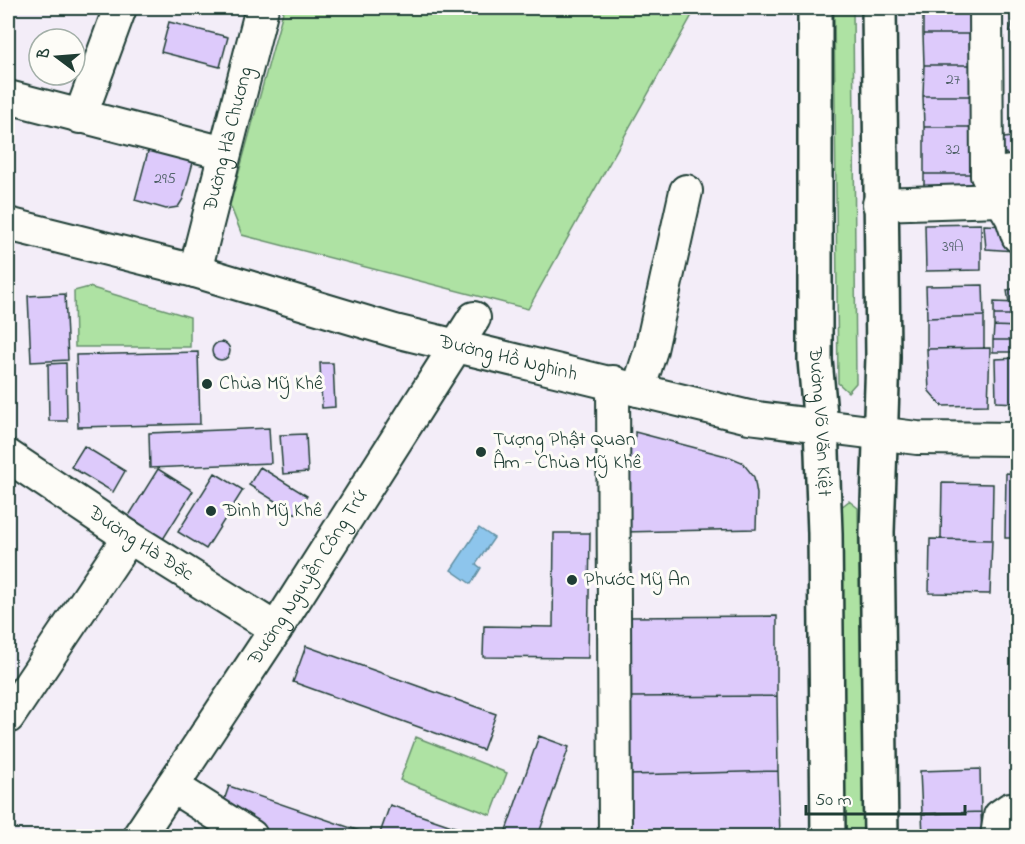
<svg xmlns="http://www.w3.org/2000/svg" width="1025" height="844" viewBox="0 0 1025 844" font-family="'Indie Flower',sans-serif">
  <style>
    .green { fill: #aee2a3; stroke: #66906c; stroke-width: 1.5 }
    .water { fill: #8dc5ec; stroke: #618fa2; stroke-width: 1.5 }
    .building { fill: #ddcafb; stroke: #1f3d34; stroke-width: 1.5 }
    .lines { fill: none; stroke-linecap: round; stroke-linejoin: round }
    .minor-casing { stroke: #1f3d34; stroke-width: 36 }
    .major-casing { stroke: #1f3d34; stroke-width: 38 }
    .minor { stroke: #fdfcf7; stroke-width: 32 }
    .major { stroke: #fdfcf7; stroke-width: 33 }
    .poi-dot { fill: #1f3d34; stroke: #fdfcf7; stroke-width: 2 }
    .labels { text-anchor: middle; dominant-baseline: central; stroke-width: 6; stroke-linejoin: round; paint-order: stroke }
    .number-label { font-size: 16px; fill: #4e6066 }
    .street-label { font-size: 20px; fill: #1f3d34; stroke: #fdfcf7 }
    .poi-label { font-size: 20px; fill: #1f3d34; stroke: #fdfcf7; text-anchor: start }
  </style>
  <rect width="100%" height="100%" fill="#f3edf8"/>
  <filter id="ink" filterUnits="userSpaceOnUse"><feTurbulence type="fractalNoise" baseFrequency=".0167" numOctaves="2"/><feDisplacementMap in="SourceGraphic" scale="12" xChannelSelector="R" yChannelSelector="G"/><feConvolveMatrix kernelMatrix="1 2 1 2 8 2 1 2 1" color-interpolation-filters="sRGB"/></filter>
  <g filter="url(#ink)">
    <path class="green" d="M284 8H696L528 309 242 235 230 205Z
      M834 8H853L856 383 848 392 838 383Z
      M89 287 190 317V347H75L74 291Z
      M849 501 858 508 863 836H843L840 508Z
      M416 737 507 773 491 815 400 780Z"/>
    <path class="water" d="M479 528 494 538 476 564 481 568 471 584 451 570Z"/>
    <path class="building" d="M923 8H982V34H923Z
      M1015 8H1018V34L1010 32Z
      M169 22 228 37 220 67 161 52Z
      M923 34H982V65H924Z
      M924 65H982V96H923Z
      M923 96H982V127H924Z
      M924 127H982V174H924Z
      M1018 136V168L1008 169 1006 153 992 155 990 140Z
      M151 140 194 159 183 199 178 207 166 209 135 200Z
      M924 174H982V196L924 197Z
      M981 224V270L926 271 925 225Z
      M984 225 1010 226 1015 251 986 249Z
      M983 285 984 316 927 318 926 286Z
      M1018 288V301L1009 303 1007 290Z
      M65 294 68 360 31 362 28 296Z
      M994 302 1018 303V315H994Z
      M994 315H1018V327L994 326Z
      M984 316V348L927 349V318Z
      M994 326 1018 327V340H993Z
      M993 340H1018V352H993Z
      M212 351a9 9 0 1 1 18 0a9 9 0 1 1-18 0Z
      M990 348 988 405 942 406 929 391 927 349Z
      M198 352 200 424 78 427 76 355Z
      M1018 358V403L996 402 995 359Z
      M66 363 67 421H49L48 364Z
      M320 363H333L335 407 322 408Z
      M269 428 271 463 150 468 149 433Z
      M635 432 730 457 742 462 754 477 757 494 756 529 624 532 622 444H635Z
      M306 434 308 472 283 474 280 435Z
      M84 446 125 471 113 492 71 467Z
      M260 467 307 496 296 514 249 485Z
      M158 469 193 491 160 544 125 522Z
      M215 473 243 490 206 549 178 532Z
      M1006 473 1018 474V538H1005Z
      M942 483 993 484 992 540 941 539Z
      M554 533H590L588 658 483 657 484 626 553 627Z
      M930 539 992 540 990 594 929 593Z
      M777 616V696L629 697 628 617Z
      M306 646 496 714 483 750 293 682Z
      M777 696 778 771 629 775V697Z
      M539 736 569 747 538 836H504Z
      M980 769 981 812 922 814 920 771Z
      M778 771 780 836H629V775Z
      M229 786 374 836H280L219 815Z
      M390 805 481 836H379Z
      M981 812 982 836H923L922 814Z"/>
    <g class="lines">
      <g class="minor-casing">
        <g id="minor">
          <path d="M986 8 987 175 1012 218 1018 236"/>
          <path d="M8 97 224 153"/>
          <path d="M80 117 120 8"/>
          <path d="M987 175 1018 171"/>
          <path d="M879 204 1000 200"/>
          <path id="s1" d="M8 224 195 271 395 331 749 417 917 438 1018 439"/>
          <path id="s2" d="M195 271 262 8"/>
          <path d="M613 382 615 836"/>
          <path d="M638 390 651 350 686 191"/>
          <path id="s3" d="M8 456 129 537 276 629"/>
          <path d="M8 717 129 537"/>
          <path d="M172 786 251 836"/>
          <path id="s4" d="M139 836 276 629 474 318"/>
          <path d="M997 836 1000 816 1010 809H1018"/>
        </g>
      </g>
      <g class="major-casing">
        <g id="major">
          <path id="s5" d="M815 8V360L821 426 825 533 828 836"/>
          <path d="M879 8 883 357 877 532 881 836"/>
        </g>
      </g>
      <use href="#minor" class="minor"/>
      <use href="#major" class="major"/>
    </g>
  </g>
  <g class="poi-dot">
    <circle cx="207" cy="384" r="6"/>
    <circle cx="481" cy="452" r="6"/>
    <circle cx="211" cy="511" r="6"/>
    <circle cx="572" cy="580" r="6"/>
  </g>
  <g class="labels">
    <g class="number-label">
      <text x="953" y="80">27</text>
      <text x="953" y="150">32</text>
      <text x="165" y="179">295</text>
      <text x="953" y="247">39A</text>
    </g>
    <g class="street-label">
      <text stroke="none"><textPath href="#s2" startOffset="136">Đường Hà Chương</textPath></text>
      <text stroke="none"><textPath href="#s1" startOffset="518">Đường Hồ Nghinh</textPath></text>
      <text stroke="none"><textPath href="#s5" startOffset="414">Đường Võ Văn Kiệt</textPath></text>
      <text stroke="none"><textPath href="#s3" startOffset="159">Đường Hà Đặc</textPath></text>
      <text stroke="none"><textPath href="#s4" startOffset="309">Đường Nguyễn Công Trứ</textPath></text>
    </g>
    <g class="poi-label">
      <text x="219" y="384">Chùa Mỹ Khê</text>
      <text x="493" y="440">Tượng Phật Quan<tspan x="493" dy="23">Âm - Chùa Mỹ Khê</tspan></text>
      <text x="223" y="511">Đình Mỹ Khê</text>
      <text x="584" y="580">Phước Mỹ An</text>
    </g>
  </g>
  <rect width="1025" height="844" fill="none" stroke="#fdfcf7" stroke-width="30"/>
  <rect x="15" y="15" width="995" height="814" fill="none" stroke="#1f3d34" stroke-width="2" filter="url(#ink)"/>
  <g transform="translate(57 57) rotate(286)"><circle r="28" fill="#fdfcf7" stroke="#a4b0a9" stroke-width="1.5"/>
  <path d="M0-4.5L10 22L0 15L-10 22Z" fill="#1f3d34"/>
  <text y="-9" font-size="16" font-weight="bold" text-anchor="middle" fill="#1f3d34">B</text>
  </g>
  <path d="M806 805v9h159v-9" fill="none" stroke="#1f3d34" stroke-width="3"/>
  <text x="815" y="805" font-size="18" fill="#1f3d34" stroke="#fdfcf7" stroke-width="4.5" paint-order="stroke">50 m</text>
</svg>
